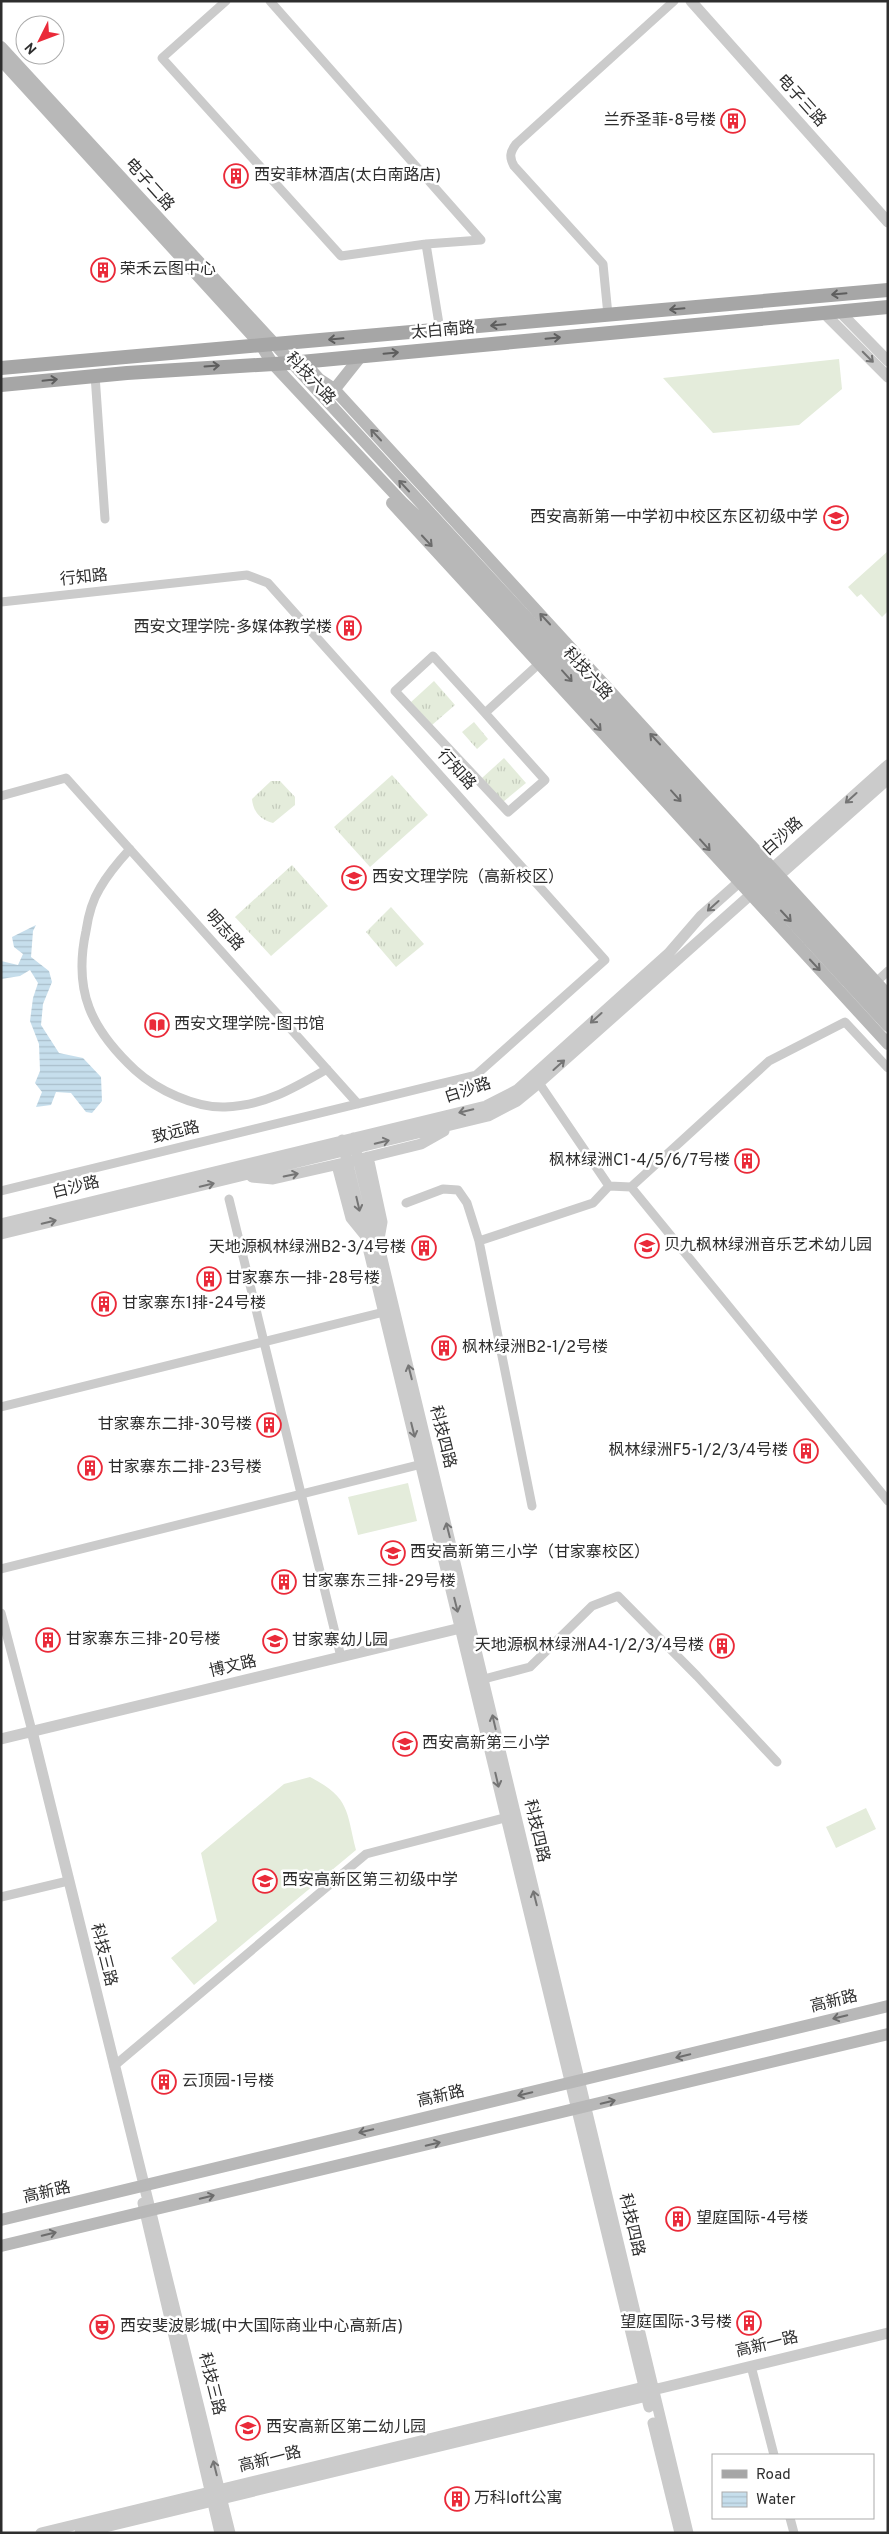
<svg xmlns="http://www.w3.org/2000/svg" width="889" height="2534" viewBox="0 0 889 2534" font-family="Overpass,'Noto Sans SC',sans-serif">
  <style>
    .grass { fill: url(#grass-tufts) }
    .garden { fill: #e4ecdb }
    .water { fill: url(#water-rules) }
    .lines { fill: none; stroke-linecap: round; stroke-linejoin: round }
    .minor { stroke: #cbcbcb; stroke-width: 9 }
    .tertiary { stroke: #cbcbcb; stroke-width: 11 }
    .secondary { stroke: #b8b8b8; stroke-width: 12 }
    .primary { stroke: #a6a6a6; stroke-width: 14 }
    .oneway { stroke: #5e5e5e }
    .oneway2 { stroke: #757575 }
    .oneway3 { stroke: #6c6c6c }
    .labels { text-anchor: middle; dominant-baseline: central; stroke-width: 5; stroke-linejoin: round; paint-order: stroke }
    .street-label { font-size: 16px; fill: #2e2e2e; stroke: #fff }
    .poi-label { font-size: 16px; fill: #2e2e2e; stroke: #fff; text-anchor: start }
  </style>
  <defs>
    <pattern id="grass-tufts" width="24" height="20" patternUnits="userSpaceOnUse" patternTransform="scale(1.25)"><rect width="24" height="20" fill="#e4ecdb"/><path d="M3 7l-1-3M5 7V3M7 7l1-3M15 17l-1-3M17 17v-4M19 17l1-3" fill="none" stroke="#c4cbbc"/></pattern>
    <pattern id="water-rules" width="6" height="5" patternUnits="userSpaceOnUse" patternTransform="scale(1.25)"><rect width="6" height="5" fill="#c6deec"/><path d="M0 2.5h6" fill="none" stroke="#aabfcb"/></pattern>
  </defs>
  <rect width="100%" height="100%" fill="#fff"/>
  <path class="grass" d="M434 681 455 705 432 725 411 702Z
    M474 722 488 739 477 749 462 732Z
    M504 758 526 783 503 802 482 778Z
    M392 775 428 815 370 867 334 827Z
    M271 781H280L295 797V805L273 823C261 820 253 812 252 799Z
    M292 865 328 906 271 956 235 917Z
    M391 907 424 944 396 967 366 932Z"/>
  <path class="garden" d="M839 359 842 389 799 425 713 433 663 378Z
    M888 551V611L882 617 861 594 857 597 848 587Z
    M408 1483 417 1521 358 1535 348 1497Z
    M310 1777C350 1798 346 1810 356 1850L194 1985 171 1958 217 1921 201 1853 284 1784Z
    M866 1808 876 1829 836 1848 826 1827Z"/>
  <path class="water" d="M36 925 33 931 31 957 49 971 52 982 43 1004 41 1025 59 1053 83 1058 101 1077 102 1101 92 1113 86 1112 71 1093 56 1092 51 1105 36 1107 42 1092 35 1083 40 1071 39 1044 30 1021 33 998 38 983 30 970 20 976 1 979V961L18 965 23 954 14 947 12 937Z"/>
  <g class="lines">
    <path class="minor" d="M226 1 162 58 341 256 426 244 481 240 270 1
      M426 244 440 330
      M608 315 603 264 514 166C509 157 510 152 516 144L674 1
      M95 375 105 519
      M1 602 247 575 268 583 605 960 476 1075 1 1191
      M485 713 545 780 508 812 395 691 433 656 485 713 542 661
      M1 796 66 778 358 1104
      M130 849C119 861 108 874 100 888 92 901 88 917 86 931 73 991 91 1029 135 1070 157 1090 195 1108 225 1107 264 1106 294 1088 327 1069
      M876 982 888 971
      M539 1083 609 1186 631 1187 888 1501
      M631 1187 769 1061 845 1022 888 1068
      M229 1199 341 1657
      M406 1203 443 1189 458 1190 467 1203 479 1241 532 1506
      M479 1241 593 1203 609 1186
      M1 1407 384 1312
      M1 1569 422 1464
      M1 1613 32 1731
      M484 1679 530 1667 592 1606 618 1596 697 1676 777 1762
      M1 1897 68 1881
      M114 2066 366 1854 512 1816
      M751 2366 774 2455
      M790 2518 794 2533"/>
    <path class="tertiary" d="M691 1 888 222
      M840 312 888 361
      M824 313 888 377
      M766 874 888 765
      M773 881 888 779
      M353 1138 688 2533
      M342 1140 649 2407
      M368 1157 382 1222 379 1239
      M337 1165 351 1218 364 1234
      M252 1177 273 1179 348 1162 421 1144 444 1131
      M1 1224 486 1106 517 1090 669 953 701 916 746 876
      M1 1234 488 1116 517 1101 539 1083 757 889
      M32 1731 230 2533
      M1 1739 469 1626
      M143 2203 220 2533
      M653 2423 680 2533
      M41 2533 644 2387 652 2389
      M80 2533 647 2396 653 2390 888 2333"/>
    <path class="secondary" d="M1 47 888 1010
      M1 60 261 345 272 363 402 502 437 535 888 1026
      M303 361 319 379 334 389 888 995
      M330 395 361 356
      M392 503 888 1044
      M1 2220 888 2006
      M1 2246 888 2034"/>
    <path class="primary" d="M1 368 888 290
      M1 385 127 373 290 363 888 307"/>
  </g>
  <defs><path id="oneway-shaft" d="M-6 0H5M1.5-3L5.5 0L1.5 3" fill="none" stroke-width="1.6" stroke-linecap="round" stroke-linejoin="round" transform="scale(1.25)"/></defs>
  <g class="oneway">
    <use href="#oneway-shaft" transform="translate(839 294) rotate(175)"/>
    <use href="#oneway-shaft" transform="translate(677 309) rotate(175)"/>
    <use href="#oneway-shaft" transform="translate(498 325) rotate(175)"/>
    <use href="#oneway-shaft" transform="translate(553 338) rotate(-5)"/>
    <use href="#oneway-shaft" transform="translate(336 339) rotate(175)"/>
    <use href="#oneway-shaft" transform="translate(391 353) rotate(-5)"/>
    <use href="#oneway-shaft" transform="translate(212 366) rotate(-4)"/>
    <use href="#oneway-shaft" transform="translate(50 380) rotate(-6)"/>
  </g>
  <g class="oneway2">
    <use href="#oneway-shaft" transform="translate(868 357) rotate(45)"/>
    <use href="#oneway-shaft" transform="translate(851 798) rotate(138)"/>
    <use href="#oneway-shaft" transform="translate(713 906) rotate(138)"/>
    <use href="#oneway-shaft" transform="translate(596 1018) rotate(138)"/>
    <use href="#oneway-shaft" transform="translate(559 1065) rotate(-42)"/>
    <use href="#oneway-shaft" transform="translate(466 1111) rotate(167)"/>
    <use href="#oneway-shaft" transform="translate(382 1142) rotate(-14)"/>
    <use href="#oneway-shaft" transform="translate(291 1175) rotate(-12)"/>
    <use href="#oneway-shaft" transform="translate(207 1185) rotate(-13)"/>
    <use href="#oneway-shaft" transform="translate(358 1204) rotate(77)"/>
    <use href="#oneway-shaft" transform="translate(49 1222) rotate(-13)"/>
    <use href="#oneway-shaft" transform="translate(410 1372) rotate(-104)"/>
    <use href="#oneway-shaft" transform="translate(413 1430) rotate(76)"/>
    <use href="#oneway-shaft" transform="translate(448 1530) rotate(-104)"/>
    <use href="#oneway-shaft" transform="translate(456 1605) rotate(76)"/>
    <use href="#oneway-shaft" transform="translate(494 1722) rotate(-103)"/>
    <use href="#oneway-shaft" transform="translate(497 1780) rotate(77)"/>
    <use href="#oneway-shaft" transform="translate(535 1898) rotate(-104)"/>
    <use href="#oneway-shaft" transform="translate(215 2468) rotate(-104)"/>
  </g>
  <g class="oneway3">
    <use href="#oneway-shaft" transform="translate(376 435) rotate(-133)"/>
    <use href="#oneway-shaft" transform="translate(404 486) rotate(-133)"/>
    <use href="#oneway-shaft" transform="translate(427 541) rotate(47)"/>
    <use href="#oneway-shaft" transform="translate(545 619) rotate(-133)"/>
    <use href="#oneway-shaft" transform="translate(567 676) rotate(48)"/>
    <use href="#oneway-shaft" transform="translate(596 725) rotate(48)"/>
    <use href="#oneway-shaft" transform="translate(655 739) rotate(-133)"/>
    <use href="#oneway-shaft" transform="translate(676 796) rotate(48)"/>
    <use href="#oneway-shaft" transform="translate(705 845) rotate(48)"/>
    <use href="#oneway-shaft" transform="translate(786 916) rotate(47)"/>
    <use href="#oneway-shaft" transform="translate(815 965) rotate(47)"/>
    <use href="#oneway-shaft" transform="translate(840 2017) rotate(166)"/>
    <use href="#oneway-shaft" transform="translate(683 2056) rotate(166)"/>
    <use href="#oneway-shaft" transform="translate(525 2094) rotate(167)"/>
    <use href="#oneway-shaft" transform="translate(608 2102) rotate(-13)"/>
    <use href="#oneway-shaft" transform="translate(366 2131) rotate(166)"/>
    <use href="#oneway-shaft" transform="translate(433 2144) rotate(-13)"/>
    <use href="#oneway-shaft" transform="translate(207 2197) rotate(-13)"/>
    <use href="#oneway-shaft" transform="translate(49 2234) rotate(-14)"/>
  </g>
  <defs>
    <g id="building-ring" transform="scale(1.25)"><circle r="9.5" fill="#fff" stroke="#ea2a39" stroke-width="1.5"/><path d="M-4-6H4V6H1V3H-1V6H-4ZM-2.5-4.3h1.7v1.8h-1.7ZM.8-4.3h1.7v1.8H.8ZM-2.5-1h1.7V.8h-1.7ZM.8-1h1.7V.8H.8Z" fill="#ea2a39"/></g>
    <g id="school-ring" transform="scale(1.25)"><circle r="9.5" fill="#fff" stroke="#ea2a39" stroke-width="1.5"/><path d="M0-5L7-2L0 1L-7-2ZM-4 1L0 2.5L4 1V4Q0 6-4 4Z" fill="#ea2a39"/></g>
    <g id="university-ring" transform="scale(1.25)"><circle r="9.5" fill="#fff" stroke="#ea2a39" stroke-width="1.5"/><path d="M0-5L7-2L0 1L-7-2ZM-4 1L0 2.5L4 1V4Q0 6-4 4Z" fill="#ea2a39"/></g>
    <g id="library-ring" transform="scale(1.25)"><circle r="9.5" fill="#fff" stroke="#ea2a39" stroke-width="1.5"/><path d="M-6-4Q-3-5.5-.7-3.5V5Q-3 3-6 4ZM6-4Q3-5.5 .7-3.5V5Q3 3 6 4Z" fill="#ea2a39"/></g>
    <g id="theatre-ring" transform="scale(1.25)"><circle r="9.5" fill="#fff" stroke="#ea2a39" stroke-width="1.5"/><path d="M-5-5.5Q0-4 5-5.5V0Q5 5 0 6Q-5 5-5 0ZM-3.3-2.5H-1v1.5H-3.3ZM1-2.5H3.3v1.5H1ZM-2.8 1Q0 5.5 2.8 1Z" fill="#ea2a39"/></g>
  </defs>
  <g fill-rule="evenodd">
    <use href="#building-ring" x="733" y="121"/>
    <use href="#building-ring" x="236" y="176"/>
    <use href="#building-ring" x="103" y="270"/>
    <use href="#school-ring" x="836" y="518"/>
    <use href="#building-ring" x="349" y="628"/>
    <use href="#university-ring" x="354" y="878"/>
    <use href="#library-ring" x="157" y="1025"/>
    <use href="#building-ring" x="747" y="1161"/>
    <use href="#school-ring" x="647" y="1246"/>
    <use href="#building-ring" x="424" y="1248"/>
    <use href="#building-ring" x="209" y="1279"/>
    <use href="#building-ring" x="104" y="1304"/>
    <use href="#building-ring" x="444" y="1348"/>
    <use href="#building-ring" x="269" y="1425"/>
    <use href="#building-ring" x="806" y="1451"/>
    <use href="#building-ring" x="90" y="1468"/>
    <use href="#school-ring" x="393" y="1553"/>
    <use href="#building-ring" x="284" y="1582"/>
    <use href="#building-ring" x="48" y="1640"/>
    <use href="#school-ring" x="275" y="1641"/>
    <use href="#building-ring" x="722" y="1646"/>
    <use href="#school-ring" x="405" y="1744"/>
    <use href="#school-ring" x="265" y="1881"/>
    <use href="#building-ring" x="164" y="2082"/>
    <use href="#building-ring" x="678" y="2219"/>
    <use href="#building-ring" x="749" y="2323"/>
    <use href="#theatre-ring" x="102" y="2327"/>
    <use href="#school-ring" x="248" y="2428"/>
    <use href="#building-ring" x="457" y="2499"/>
  </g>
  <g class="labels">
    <g class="street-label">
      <text transform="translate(801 101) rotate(48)">电子三路</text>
      <text transform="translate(149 185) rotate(48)">电子二路</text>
      <text transform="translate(443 331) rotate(-5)">太白南路</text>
      <text transform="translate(310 379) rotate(47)">科技六路</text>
      <text transform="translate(84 578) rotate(-6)">行知路</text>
      <text transform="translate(587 674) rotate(48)">科技六路</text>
      <text transform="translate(456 770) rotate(48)">行知路</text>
      <text transform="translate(783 837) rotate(-42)">白沙路</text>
      <text transform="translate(224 931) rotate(48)">明志路</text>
      <text transform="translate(468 1091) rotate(-18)">白沙路</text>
      <text transform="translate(176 1133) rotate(-14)">致远路</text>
      <text transform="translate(76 1188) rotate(-14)">白沙路</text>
      <text transform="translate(442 1437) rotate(76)">科技四路</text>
      <text transform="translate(233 1667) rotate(-13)">博文路</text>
      <text transform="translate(536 1831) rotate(77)">科技四路</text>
      <text transform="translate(103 1955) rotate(76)">科技三路</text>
      <text transform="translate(834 2002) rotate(-14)">高新路</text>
      <text transform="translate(441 2097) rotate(-13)">高新路</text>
      <text transform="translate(47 2193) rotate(-13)">高新路</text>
      <text transform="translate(631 2225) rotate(77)">科技四路</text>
      <text transform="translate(767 2345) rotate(-14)">高新一路</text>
      <text transform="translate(211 2384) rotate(76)">科技三路</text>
      <text transform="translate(270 2460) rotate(-14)">高新一路</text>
    </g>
    <g class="poi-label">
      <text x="716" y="121" text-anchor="end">兰乔圣菲-8号楼</text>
      <text x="254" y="176">西安菲林酒店(太白南路店)</text>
      <text x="120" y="270">荣禾云图中心</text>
      <text x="818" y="518" text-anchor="end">西安高新第一中学初中校区东区初级中学</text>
      <text x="332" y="628" text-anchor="end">西安文理学院-多媒体教学楼</text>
      <text x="372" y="878">西安文理学院（高新校区）</text>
      <text x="174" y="1025">西安文理学院-图书馆</text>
      <text x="730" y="1161" text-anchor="end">枫林绿洲C1-4/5/6/7号楼</text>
      <text x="664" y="1246">贝九·枫林绿洲音乐艺术幼儿园</text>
      <text x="406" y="1248" text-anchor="end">天地源·枫林绿洲B2-3/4号楼</text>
      <text x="226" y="1279">甘家寨东一排-28号楼</text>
      <text x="122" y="1304">甘家寨东1排-24号楼</text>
      <text x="462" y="1348">枫林绿洲B2-1/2号楼</text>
      <text x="252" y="1425" text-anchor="end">甘家寨东二排-30号楼</text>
      <text x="788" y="1451" text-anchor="end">枫林绿洲F5-1/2/3/4号楼</text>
      <text x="108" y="1468">甘家寨东二排-23号楼</text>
      <text x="410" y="1553">西安高新第三小学（甘家寨校区）</text>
      <text x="302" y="1582">甘家寨东三排-29号楼</text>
      <text x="66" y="1640">甘家寨东三排-20号楼</text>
      <text x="292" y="1641">甘家寨幼儿园</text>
      <text x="704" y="1646" text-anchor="end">天地源·枫林绿洲A4-1/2/3/4号楼</text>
      <text x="422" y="1744">西安高新第三小学</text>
      <text x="282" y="1881">西安高新区第三初级中学</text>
      <text x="182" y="2082">云顶园-1号楼</text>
      <text x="696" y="2219">望庭国际-4号楼</text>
      <text x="732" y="2323" text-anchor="end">望庭国际-3号楼</text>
      <text x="120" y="2327">西安斐波影城(中大国际商业中心高新店)</text>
      <text x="266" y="2428">西安高新区第二幼儿园</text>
      <text x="474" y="2499">万科loft公寓</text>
    </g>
  </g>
  <rect width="889" height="2534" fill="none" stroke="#2e2e2e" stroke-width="5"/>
  <rect x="712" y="2454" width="162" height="65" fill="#ffffff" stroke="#ababab"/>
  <rect x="722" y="2470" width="25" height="8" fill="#a6a6a6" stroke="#ababab"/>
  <text x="756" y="2479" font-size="15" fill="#2e2e2e">Road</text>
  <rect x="722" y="2492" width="25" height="15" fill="url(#water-rules)" stroke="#ababab"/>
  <text x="756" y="2504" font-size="15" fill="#2e2e2e">Water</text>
  <g transform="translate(40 40) rotate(228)"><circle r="24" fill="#ffffff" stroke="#ababab"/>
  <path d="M0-4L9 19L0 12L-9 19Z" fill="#ea2a39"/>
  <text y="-8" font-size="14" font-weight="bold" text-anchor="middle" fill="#2e2e2e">N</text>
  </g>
</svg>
